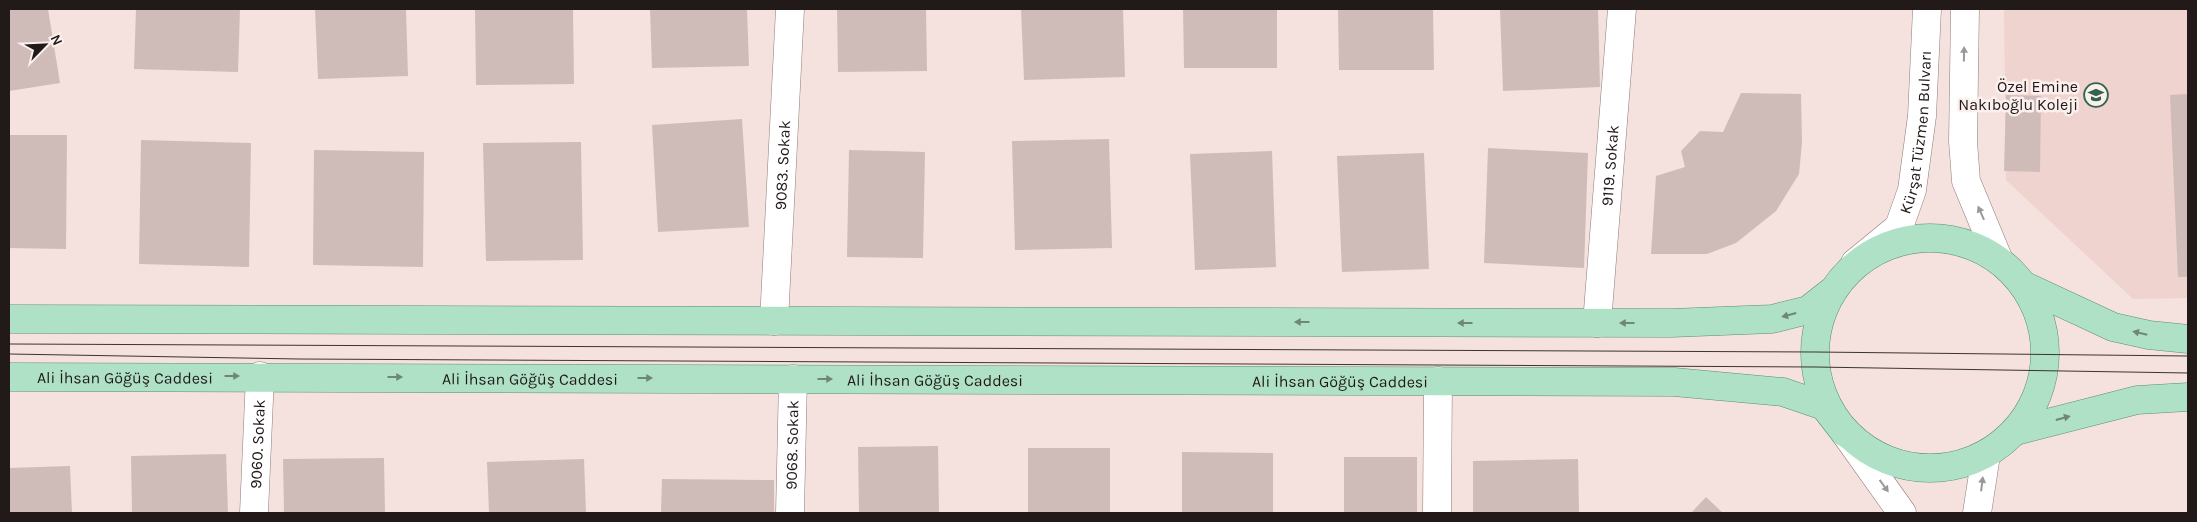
<svg xmlns="http://www.w3.org/2000/svg" width="2197" height="522" viewBox="0 0 2197 522" font-family="Karla,sans-serif">
  <style>
    .built { fill: #efd3ce }
    .building { fill: #cfbcb8 }
    .lines { fill: none; stroke-linecap: round; stroke-linejoin: round }
    .minor-casing { stroke: #8e7d7a; stroke-width: 29 }
    .major-casing { stroke: #5b8e72; stroke-width: 29 }
    .minor { stroke: #fff; stroke-width: 28 }
    .major { stroke: #afe1c7; stroke-width: 28 }
    .tram { stroke: #3c3432; stroke-width: 1 }
    .oneway { fill: #9b9898 }
    .oneway2 { fill: #6f8779 }
    .labels { text-anchor: middle; dominant-baseline: central; stroke-width: 5; stroke-linejoin: round; paint-order: stroke }
    .poi-label { font-size: 16px; fill: #211a19; stroke: #fcf0ee; text-anchor: end }
    .street-label { font-size: 16px; fill: #211a19; stroke: #fcf0ee }
  </style>
  <rect width="100%" height="100%" fill="#f5e1de"/>
  <path class="built" d="M2004 9H2188V298L2133 299 2006 180Z"/>
  <path class="building" d="M9 9H48L60 83 9 91Z
    M136 9H240L238 72 134 69Z
    M315 9H406L408 76 318 79Z
    M475 9H573L574 84 476 85Z
    M650 9H747L749 66 652 68Z
    M837 9H926L927 71 838 72Z
    M1021 9H1123L1125 77 1024 80Z
    M1183 9H1277V68H1184Z
    M1338 9H1433L1434 70H1339Z
    M1500 9H1598L1600 87 1503 91Z
    M1741 93 1801 94 1802 143 1799 174 1776 211 1736 243 1707 254H1651L1656 176 1685 167 1681 151 1700 131 1723 132Z
    M2188 94V277H2178L2170 95Z
    M2006 95 2041 96 2040 172 2004 171Z
    M742 119 749 227 658 232 652 125Z
    M9 135H67L66 249 9 248Z
    M1109 139 1112 248 1015 250 1012 141Z
    M141 140 251 143 249 267 139 264Z
    M581 142 583 260 486 261 483 143Z
    M1488 148 1588 153 1584 268 1484 263Z
    M314 150 424 152 423 267 313 265Z
    M849 150 925 152 923 258 847 257Z
    M1272 151 1276 267 1195 270 1190 154Z
    M1424 153 1429 269 1342 272 1337 156Z
    M938 446 939 513H859L858 447Z
    M1028 448H1110V513H1028Z
    M1182 452 1273 453V513H1182Z
    M226 454 228 513H132L131 456Z
    M1344 457H1417V513H1344Z
    M384 458 385 513H284L283 459Z
    M584 459 586 513H489L487 462Z
    M1578 459 1579 513H1473V461Z
    M70 466 72 513H9V468Z
    M662 479 774 480V513H661Z
    M1706 497 1723 513H1691Z"/>
  <g class="lines">
    <g class="minor-casing">
      <g id="minor">
        <path d="M1965 9 1963 141 1966 181 1998 258"/>
        <path id="s1" d="M1855 263 1899 227 1912 190 1922 116 1927 9"/>
        <path id="s2" d="M774 321 790 9"/>
        <path id="s3" d="M1597 323 1622 9"/>
        <path d="M1845 433 1902 513"/>
        <path id="s4" d="M254 513 260 376"/>
        <path id="s5" d="M790 513 793 379"/>
        <path d="M1437 513 1438 381"/>
        <path d="M1977 513 1986 455"/>
      </g>
    </g>
    <g class="major-casing">
      <g id="major">
        <circle cx="1930" cy="353" r="115"/>
        <path d="M2025 286 2113 327 2149 335 2188 339"/>
        <path d="M9 319 1671 323 1772 319 1808 310 1831 292"/>
        <path id="s6" d="M9 377 1674 382 1783 392 1824 406 1845 433"/>
        <path d="M2016 431 2137 400 2188 397"/>
      </g>
    </g>
    <use href="#minor" class="minor"/>
    <use href="#major" class="major"/>
    <path class="tram" d="M9 344 1815 352 2188 356
      M9 354 299 359 1815 367 2188 373"/>
  </g>
  <defs><path id="oneway-solid" d="M-6-.8H1V-3.2L6.5 0L1 3.2V.8H-6Z" transform="scale(1.25)"/></defs>
  <g class="oneway">
    <use href="#oneway-solid" transform="translate(1964 54) rotate(-89)"/>
    <use href="#oneway-solid" transform="translate(1981 213) rotate(-114)"/>
    <use href="#oneway-solid" transform="translate(1982 484) rotate(-83)"/>
    <use href="#oneway-solid" transform="translate(1884 486) rotate(54)"/>
  </g>
  <g class="oneway2">
    <use href="#oneway-solid" transform="translate(1789 315) rotate(165)"/>
    <use href="#oneway-solid" transform="translate(1302 322) rotate(-180)"/>
    <use href="#oneway-solid" transform="translate(1465 323) rotate(-180)"/>
    <use href="#oneway-solid" transform="translate(1627 323) rotate(-180)"/>
    <use href="#oneway-solid" transform="translate(2140 333) rotate(-167)"/>
    <use href="#oneway-solid" transform="translate(232 376)"/>
    <use href="#oneway-solid" transform="translate(395 377)"/>
    <use href="#oneway-solid" transform="translate(645 378)"/>
    <use href="#oneway-solid" transform="translate(825 379)"/>
    <use href="#oneway-solid" transform="translate(2063 418) rotate(-15)"/>
  </g>
  <defs>
    <g id="school-ring" transform="scale(1.25)"><circle r="9.5" fill="#fcf0ee" stroke="#30654b" stroke-width="1.5"/><path d="M0-5L7-2L0 1L-7-2ZM-4 1L0 2.5L4 1V4Q0 6-4 4Z" fill="#30654b"/></g>
  </defs>
  <g fill-rule="evenodd">
    <use href="#school-ring" x="2096" y="95"/>
  </g>
  <g class="labels">
    <g class="poi-label">
      <text x="2078" y="86">Özel Emine<tspan x="2078" dy="18">Nakıboğlu Koleji</tspan></text>
    </g>
    <g class="street-label">
      <text stroke="none"><textPath href="#s1" startOffset="154">Kürşat Tüzmen Bulvarı</textPath></text>
      <text stroke="none"><textPath href="#s2" startOffset="156">9083. Sokak</textPath></text>
      <text stroke="none"><textPath href="#s3" startOffset="158">9119. Sokak</textPath></text>
      <text stroke="none"><textPath href="#s6" startOffset="116">Ali İhsan Göğüş Caddesi</textPath></text>
      <text stroke="none"><textPath href="#s6" startOffset="521">Ali İhsan Göğüş Caddesi</textPath></text>
      <text stroke="none"><textPath href="#s6" startOffset="926">Ali İhsan Göğüş Caddesi</textPath></text>
      <text stroke="none"><textPath href="#s6" startOffset="1331">Ali İhsan Göğüş Caddesi</textPath></text>
      <text stroke="none"><textPath href="#s4" startOffset="69">9060. Sokak</textPath></text>
      <text stroke="none"><textPath href="#s5" startOffset="68">9068. Sokak</textPath></text>
    </g>
  </g>
  <rect width="2197" height="522" fill="none" stroke="#211a19" stroke-width="20"/>
  <g transform="translate(45 45) rotate(66)" stroke="#fcf0ee" stroke-width="4" paint-order="stroke">
  <path d="M0-4L9 19L0 12L-9 19Z" fill="#211a19"/>
  <text y="-8" font-size="14" font-weight="bold" text-anchor="middle" fill="#211a19">N</text>
  </g>
</svg>
